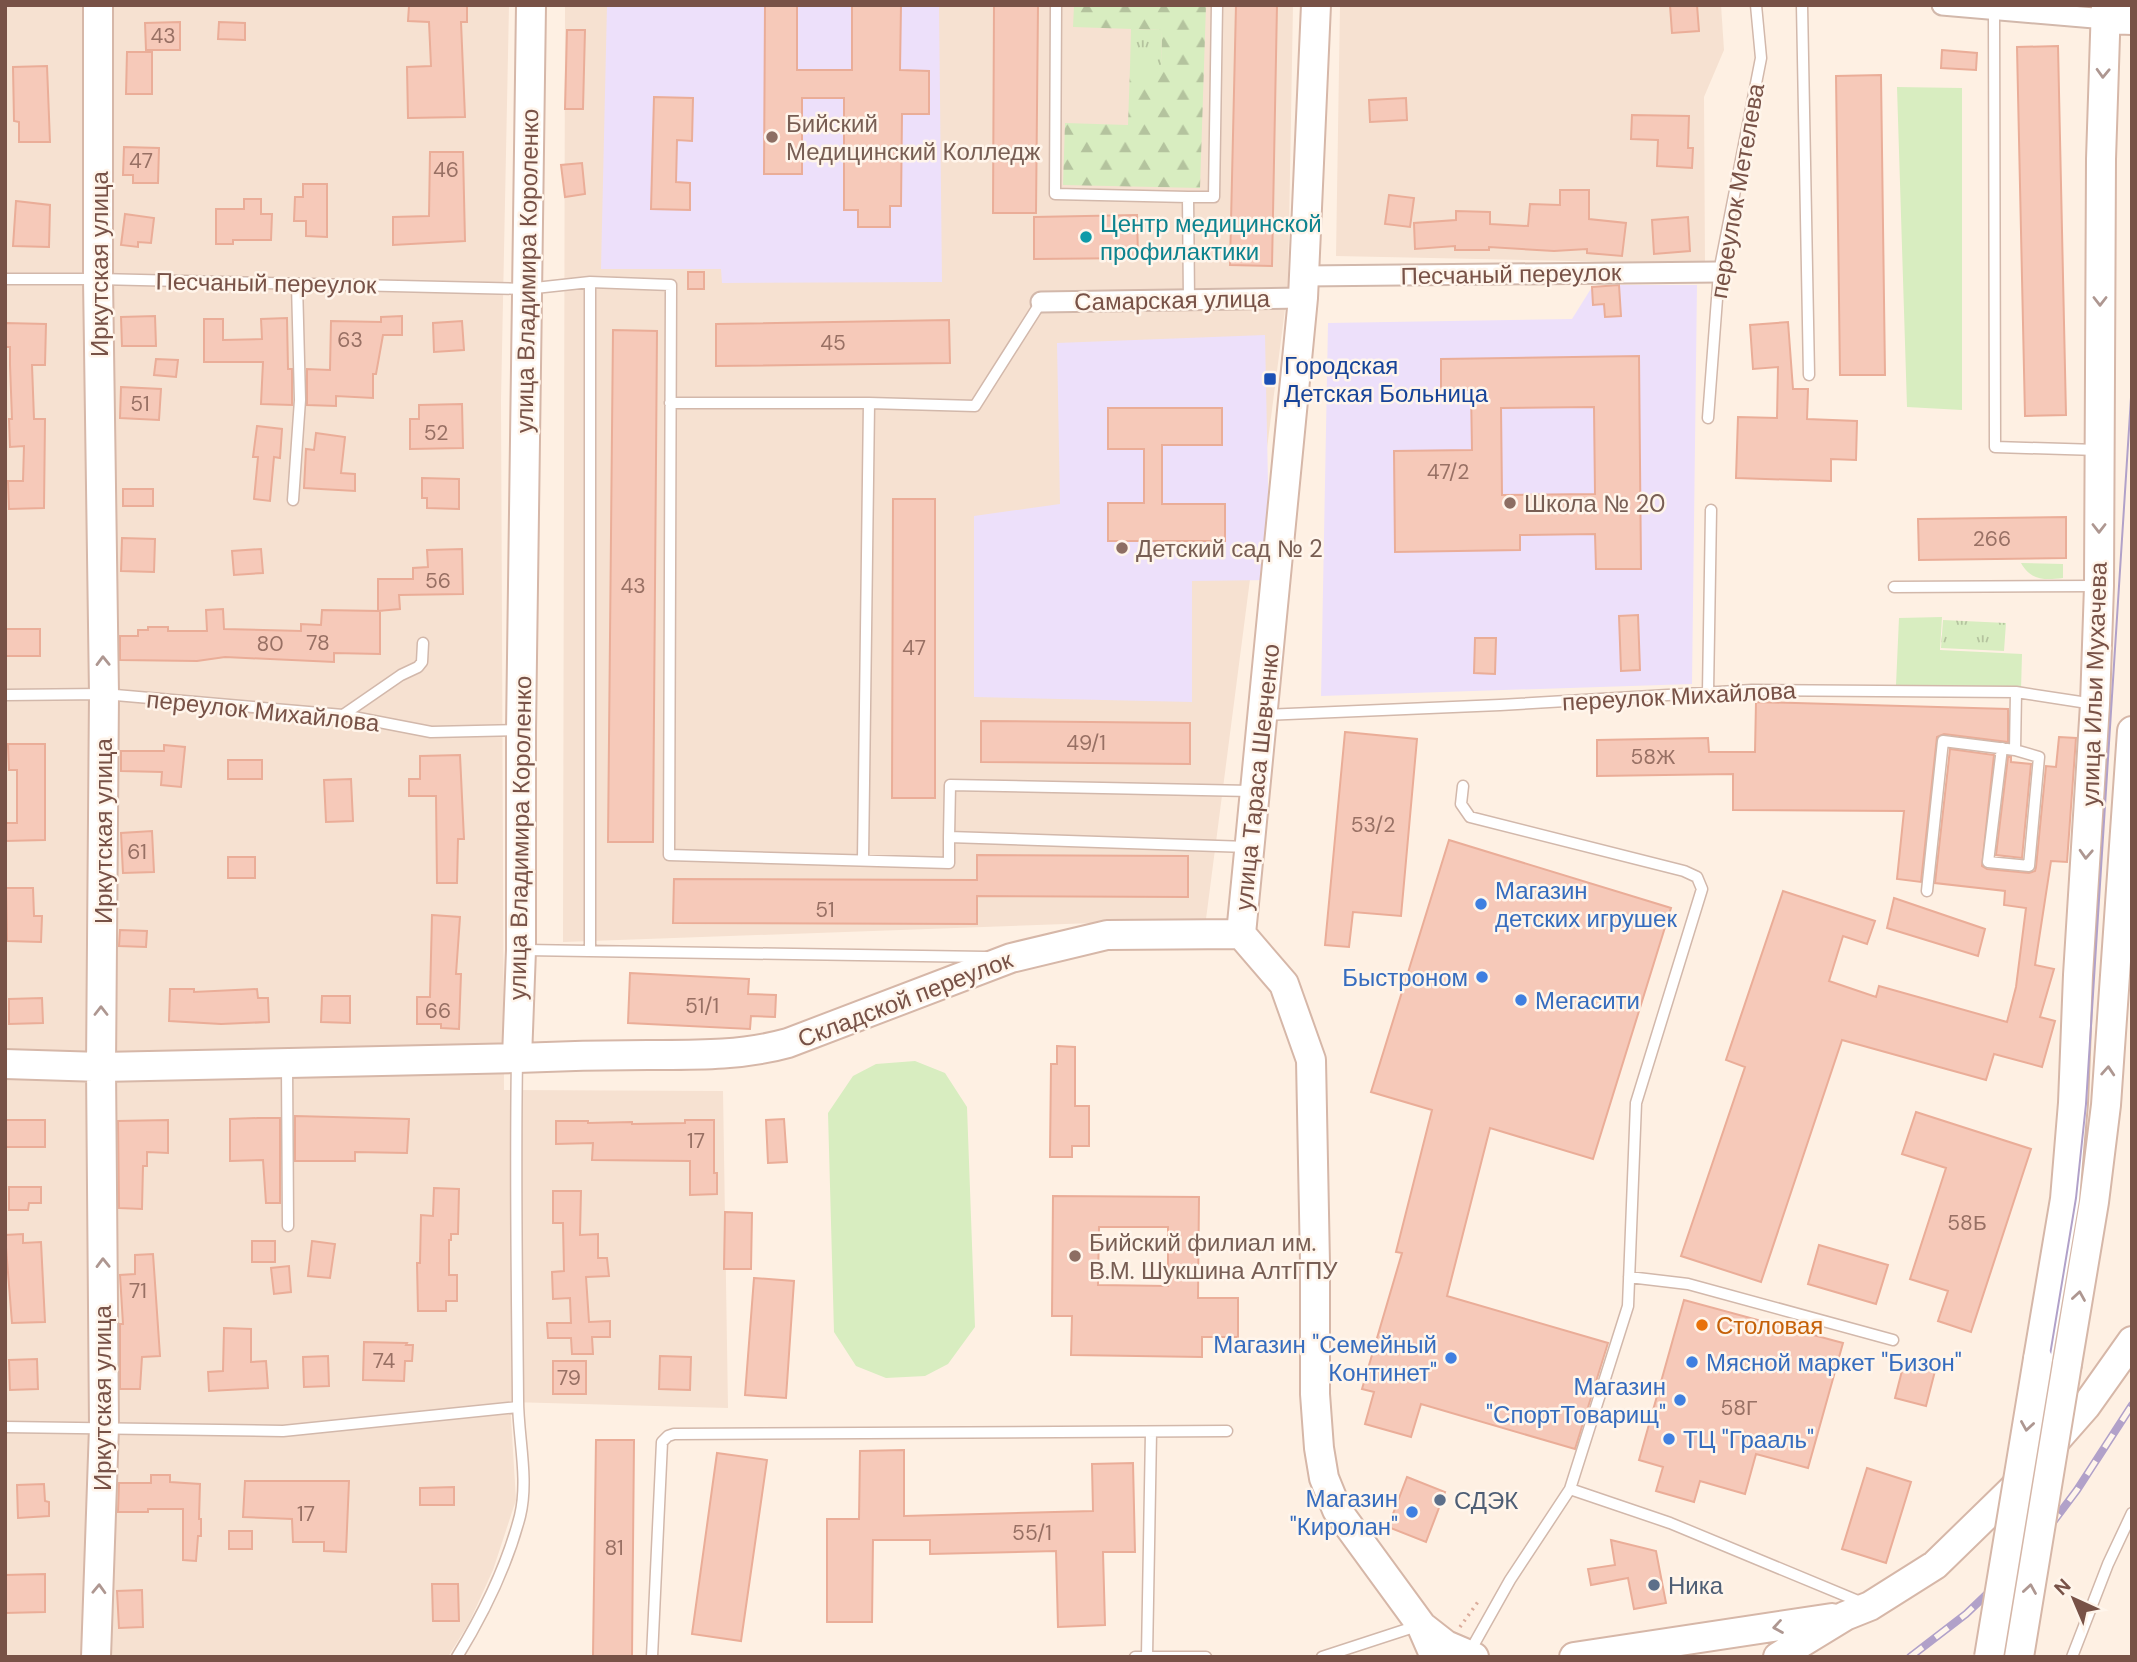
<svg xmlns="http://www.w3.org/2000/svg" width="2137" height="1662" viewBox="0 0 2137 1662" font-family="'DM Sans',sans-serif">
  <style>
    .residential { fill: #f6e1d1 }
    .education { fill: #ede0fa }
    .grass { fill: #d8edc0 }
    .forest { fill: url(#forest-firs) }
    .park { fill: url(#park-tufts) }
    .building { fill: #f6c9b9; stroke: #eaad98; stroke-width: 2; fill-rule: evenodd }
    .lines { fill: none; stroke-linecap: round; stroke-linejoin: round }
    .lane-casing { stroke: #d2b8ab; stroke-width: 13 }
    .street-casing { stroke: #d2b8ab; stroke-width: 23 }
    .secondary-casing { stroke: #d6b7a8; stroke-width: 32 }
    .path { stroke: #dbac9b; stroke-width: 3.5; stroke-dasharray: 2 5; stroke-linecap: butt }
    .lane { stroke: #fff; stroke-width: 10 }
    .street { stroke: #fff; stroke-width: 19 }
    .secondary { stroke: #fff; stroke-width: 28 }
    .tram { stroke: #b1a1c9; stroke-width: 2 }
    .rail-casing { stroke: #b1a1c9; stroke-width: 8 }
    .rail { stroke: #fff5eb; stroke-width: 5; stroke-dasharray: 16; stroke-linecap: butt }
    .secondary-bridge-casing { stroke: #d6b7a8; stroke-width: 32; stroke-linecap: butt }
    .secondary-bridge { stroke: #fff; stroke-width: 28 }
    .oneway { stroke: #ae9791 }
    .education-dot { fill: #8d6e63; stroke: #fff5eb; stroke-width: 2.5 }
    .culture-dot { fill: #0f9aa8; stroke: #fff5eb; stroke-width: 2.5 }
    .transit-dot { fill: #1a4fb4; stroke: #fff5eb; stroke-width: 2.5 }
    .shop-dot { fill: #3f7fe0; stroke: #fff5eb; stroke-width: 2.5 }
    .food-dot { fill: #e8710a; stroke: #fff5eb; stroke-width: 2.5 }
    .service-dot { fill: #5c6f8a; stroke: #fff5eb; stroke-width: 2.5 }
    .labels { text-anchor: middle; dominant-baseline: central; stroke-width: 5; stroke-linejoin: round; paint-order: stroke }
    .number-label { font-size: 21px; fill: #987064 }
    .education-label { font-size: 24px; fill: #785e54; stroke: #fff5eb; text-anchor: start }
    .street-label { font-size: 24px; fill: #785247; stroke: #fff5eb }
    .culture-label { font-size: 24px; fill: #0d838f; stroke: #fff5eb; text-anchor: start }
    .transit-label { font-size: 24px; fill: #164399; stroke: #fff5eb; text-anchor: start }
    .shop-label { font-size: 24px; fill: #366cbe; stroke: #fff5eb; text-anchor: start }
    .food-label { font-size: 24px; fill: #c56008; stroke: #fff5eb; text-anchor: start }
    .service-label { font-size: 24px; fill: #4e5e75; stroke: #fff5eb; text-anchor: start }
  </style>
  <defs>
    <pattern id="forest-firs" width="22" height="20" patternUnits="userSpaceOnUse" patternTransform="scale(1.75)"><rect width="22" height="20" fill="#d8edc0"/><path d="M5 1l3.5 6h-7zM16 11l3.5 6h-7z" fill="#b4c39e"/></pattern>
    <pattern id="park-tufts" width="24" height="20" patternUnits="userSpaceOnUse" patternTransform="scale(1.75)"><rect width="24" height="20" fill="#d8edc0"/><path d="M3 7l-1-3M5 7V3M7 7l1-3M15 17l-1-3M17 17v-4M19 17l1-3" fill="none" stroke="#b4c39e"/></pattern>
  </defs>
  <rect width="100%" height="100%" fill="#fef0e3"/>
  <path class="residential" d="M5 5H509L501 400 504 1090 723 1091 728 1408 510 1402 516 1500 493 1570 469 1623 448 1657H5Z
    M565 5H1293L1288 286 1206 919 563 942Z
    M1340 5H1721L1724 50 1704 97 1705 264 1336 256Z"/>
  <path class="education" d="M607 5H939L942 282 722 283 721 269H601Z
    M1619 285H1697L1692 684 1321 696 1328 323 1572 319 1592 287Z
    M1265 335 1270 580 1192 581V702L974 697V516L1060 504 1057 343Z"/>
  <path class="grass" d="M1897 87 1962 88V410L1907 407Z
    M2021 563 2063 564V578C2045 580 2031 581 2021 563Z
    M1942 617 1940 650 2022 654 2021 690 1896 685 1899 618Z
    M915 1061 945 1073 967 1107 975 1327 948 1364 925 1376 886 1378 856 1366 834 1332 828 1113 853 1076 876 1064Z"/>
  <path class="forest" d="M1074 5H1206L1200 188 1063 185 1065 123 1128 125 1130 67H1161L1162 30 1073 27Z"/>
  <path class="park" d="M1131 29 1162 30 1161 68 1130 67Z
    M1943 620 2006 623 2004 651 1941 648Z"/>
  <path class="building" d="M765 5H797V70H852V5H901L900 70 929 71V114H902L901 206H890V227H858V210H844V98H802V174H764Z
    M994 5H1038L1036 213H993Z
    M1236 5H1277L1272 266 1230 265Z
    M1670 5H1697L1699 31 1672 33Z
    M409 6H467V22H461L465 117 408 118 407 67 431 66 429 22 408 21Z
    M180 22V50H146L145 23Z
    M219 22 245 23V40L218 39Z
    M567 30H585L583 109H565Z
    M2058 46 2066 415 2025 416 2017 47Z
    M1942 50 1977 53 1976 70 1941 68Z
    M127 52H152V94H126Z
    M47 66 50 142H19V122L14 121 13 67Z
    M1881 75 1885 375H1840L1836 76Z
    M654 97 693 98 692 141 677 140 676 182 690 183V210L651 209Z
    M1406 98 1407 120 1370 122 1369 100Z
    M1632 115 1689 116 1688 148H1693L1692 168 1657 166 1658 140 1631 139Z
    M124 147 159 148 158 183H133V175H123Z
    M430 152H463L465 241 393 245V217L429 216Z
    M582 163 585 194 565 197 561 165Z
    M303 184H327V237L306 236V221H294L295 197H303Z
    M1560 190H1589V219L1626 223 1622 256 1587 253V249L1554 251 1489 247V250H1455V246L1415 249 1414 223 1456 220V211L1490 212V224L1528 226 1530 204 1560 205Z
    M1389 195 1414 198 1410 227 1385 224Z
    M244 199H261V214H272L271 240H233V244H216V209H244Z
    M16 201 50 205 49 247 13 246Z
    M125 214 154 218 151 243 138 242V247L121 245Z
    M1137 215 1138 258 1034 259V217Z
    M1688 217 1690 251 1654 254 1652 220Z
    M688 272H704V289H688Z
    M1619 285 1621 316 1605 317 1604 304 1593 305 1592 287Z
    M155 316 156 346H122L121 317Z
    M402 316V335H383L376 374H373V398L336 396V406L307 405V369L330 370 331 321 381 322V317Z
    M287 318 288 369H292V405L261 404 263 362H204V319H223V340L262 339 261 319Z
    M949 320 950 363 716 366V324Z
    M462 321 464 350 434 352 433 323Z
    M1788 322 1793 389H1808L1807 419 1857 421 1856 460 1831 459V481L1736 478 1738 417 1777 418 1778 367 1753 369 1750 325Z
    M5 323 46 324 45 365H32L34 419H45L44 508 9 509 8 481H23L24 446 10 447 9 419H12L10 365V347H5Z
    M613 330 657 331 653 842H608Z
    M1639 356 1641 569H1596L1595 534 1520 535V550L1395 552 1394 451 1472 450 1471 390H1441V359ZM1594 407 1595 494 1502 495 1501 408Z
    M156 359 178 360 176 377 154 375Z
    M121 387 161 389 159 420 120 418Z
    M462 404 463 448 410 449V419H419V405Z
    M1108 408H1222V445H1162V504H1225V541H1108V503H1144V449H1108Z
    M257 426 282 429 280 458 274 457 270 501 254 499 258 457H253Z
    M316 433 345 437 341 473 355 474V491L304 488 306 449 314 450Z
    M422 478 459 479V509L427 508V498H422Z
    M123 489H153V506H123Z
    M893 499H935V798H892Z
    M2066 517V558L1919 560 1918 519Z
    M122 538 155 539 154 572 121 571Z
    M261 549 263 573 234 575 232 551Z
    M462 549 463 594 399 595 400 609 378 611V579H413V568L428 567 427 550Z
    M223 609 224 629 301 631V624L321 625 322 610 380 611V654L334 653V662L225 657 197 661 120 660V636H138V630H148V627H168V631H207L206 610Z
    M1638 615 1640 670 1621 671 1619 616Z
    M5 629H40V656H5Z
    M1475 638H1496L1495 674 1474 673Z
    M1756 702 2008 709V742L1944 734 1937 737 1921 882 1897 879 1904 811 1733 810V774L1597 776V740L1708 738 1709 752H1755Z
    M981 721 1190 723V764L981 762Z
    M1345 732 1417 739 1401 916 1353 912 1349 947 1325 945Z
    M2059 737 2076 738 2067 862 2051 861 2035 965 2054 969 2040 1017 2055 1021 2042 1067 1994 1054 1986 1080 1842 1040 1761 1282 1681 1256 1745 1067 1726 1060 1783 891 1875 921 1867 944 1843 936 1829 981 1876 997 1879 986 2007 1022 2016 987 2026 908 2004 905 2005 891 1935 883 1950 749 1994 755 1982 866 1987 869 2029 873 2035 871 2036 867 2046 766 2056 767Z
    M8 744H45V840L5 841V823H17V770H9Z
    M164 745 185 747 181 787 161 785 162 772 121 771V751H164Z
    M460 755 464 839H458L457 883H437L436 796H409V779H420V756Z
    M2008 757H2011V762L2031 764 2022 858 1996 855Z
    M228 760H262V779H228Z
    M351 779 353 821 326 822 324 780Z
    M152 831 154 872 123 873 121 833Z
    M1449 840 1671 908 1593 1159 1490 1128 1447 1296 1608 1343 1575 1449 1421 1404 1411 1437 1365 1424 1374 1392 1362 1389 1402 1253 1396 1252 1432 1110 1371 1092Z
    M977 855 1188 856V897L977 896V924L673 923 674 879 977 880Z
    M228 857H255V878H228Z
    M6 888H33L34 916H42L41 942 7 941Z
    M1894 898 1985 929 1978 956 1887 928Z
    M432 915 460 917 456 974H461L459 1029 441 1028V1024H417V997H430Z
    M120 930 147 931 146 947 119 946Z
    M630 973 749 979 748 994 776 995 775 1017 751 1016 750 1029 628 1023Z
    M170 989H194V992L257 989 258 998H268L269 1022 221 1024 169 1021Z
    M322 996H350V1023L321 1022Z
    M42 998 43 1023 9 1024V999Z
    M1057 1046 1075 1047V1106H1089V1146H1072V1157H1050L1051 1064H1057Z
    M1916 1112 2031 1149 1971 1332 1938 1321 1948 1291 1910 1279 1946 1168 1902 1154Z
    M295 1116 409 1119 407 1153 355 1152V1161H295Z
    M258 1118H280V1203H266L263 1160 230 1161V1119Z
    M784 1119 787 1162 768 1163 766 1120Z
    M5 1120H45V1147H5Z
    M168 1120V1153L147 1152V1166H143L142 1209 119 1208 118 1121Z
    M685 1120H714V1173H717V1194L690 1195V1161L592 1160 593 1143 556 1144V1121H588V1123L632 1122V1124L685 1123Z
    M9 1187H41V1203H29L28 1210H9Z
    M434 1188 459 1189 458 1234H451V1240H449V1275H457V1301H446V1311H418L417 1263H420L421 1215 433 1216Z
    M553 1191H581L580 1235 598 1234V1258H607L609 1276 586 1277 589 1322 610 1321V1337H592L593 1354H572L571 1338H548L547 1323H571L570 1298 553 1299 552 1272 564 1271 563 1223H553Z
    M1053 1196 1199 1197 1198 1298H1238V1337H1202V1357L1071 1355 1072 1316H1052ZM1099 1227H1168V1286L1098 1285Z
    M725 1212 752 1213 751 1269H724Z
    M23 1234V1243L41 1242 45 1322 12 1323 5 1235Z
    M252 1241H275V1262H252Z
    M312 1241 335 1244 330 1278 308 1276Z
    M1819 1245 1888 1265 1876 1304 1808 1284Z
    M153 1254 160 1356 142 1357 140 1389H120V1324H123L120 1275 135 1274V1255Z
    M289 1266 291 1292 274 1294 271 1268Z
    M754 1278 794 1281 786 1398 745 1395Z
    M1684 1300 1843 1343 1808 1468 1756 1454 1745 1494 1700 1481 1694 1502 1656 1491 1663 1467 1639 1460Z
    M224 1328 251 1329V1362L266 1361 268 1388 209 1391 208 1372 223 1371Z
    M364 1342 407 1343 406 1345H413L412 1361H405L404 1381 363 1380Z
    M328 1356 329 1386 304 1387 303 1357Z
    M660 1356 691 1357 690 1390 659 1389Z
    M37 1359 38 1389 10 1390 9 1360Z
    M553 1361H586V1394H553Z
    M1904 1363 1935 1371 1926 1406 1895 1398Z
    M596 1440H634L632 1656H593Z
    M904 1450V1516L1093 1511 1092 1464 1133 1463 1135 1552H1103L1105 1625 1058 1627 1056 1551 930 1554V1540H873L872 1622H827V1519H859L860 1451Z
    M717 1453 767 1460 741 1641 692 1634Z
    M1867 1468 1911 1482 1886 1563 1842 1549Z
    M151 1475H170V1482L200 1484 199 1519H201V1536H198L196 1561 183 1560V1509H148V1512H118L119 1483H151Z
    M1407 1477 1445 1492 1426 1542 1388 1527Z
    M245 1481H349L346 1552 324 1551V1542H293L292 1519 243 1517Z
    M44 1484 45 1501 49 1502V1516L18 1518 17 1485Z
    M454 1487V1505H420V1488Z
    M229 1531H252V1549H229Z
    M1611 1540 1656 1551 1666 1603 1634 1609 1628 1578 1591 1585 1588 1569 1615 1565Z
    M45 1574V1612L5 1613V1575Z
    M432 1584H458L459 1621H433Z
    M142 1590 143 1627 119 1628 117 1591Z"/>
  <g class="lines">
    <g class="lane-casing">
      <path id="lane" d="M1056 5 1055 194 1188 197
        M1802 5 1809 375
        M1994 9 1995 447 2098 450
        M5 279H98L526 289 590 282 671 285 669 855 949 863V837L1248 847
        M590 282V951
        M1189 301 1188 197H1214L1217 5
        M670 403H869L863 859
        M869 403 975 406 1041 302
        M1708 418 1719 272 1761 58 1756 5
        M293 500 300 400 297 284
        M1894 587 2097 586
        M1708 692 1711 510
        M5 695 104 694 343 715 431 732 520 730
        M343 715 401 675 418 667 422 662 423 643
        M1264 715 1500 705 1752 690 2016 692 2094 704
        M2002 748 1988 862 2029 866 2039 757 2015 750
        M1463 786 1461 804 1470 817 1684 871 1697 877 1702 889 1636 1103 1628 1306 1570 1489 1510 1580 1469 1653
        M949 837 950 785 1251 791
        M1927 891 1943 741 2015 750 2016 692
        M525 950 986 957
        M287 1066 288 1226
        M1629 1277 1688 1284 1893 1340
        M5 1427 283 1431 518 1407
        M1570 1489 1670 1523 1863 1603
        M1147 1656 1151 1432
        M457 1657C484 1613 507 1566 520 1516 529 1479 518 1437 518 1400 517 1286 515 1173 517 1059
        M652 1657 662 1442 668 1436 674 1434 1227 1431
        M1135 1657H1206
        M1322 1657 1417 1626
        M2072 1657 2108 1564 2132 1513"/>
    </g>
    <g class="street-casing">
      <path id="street" d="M1942 5 2106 19
        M1304 276 1719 272
        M1041 302 1303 298"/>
    </g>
    <g class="secondary-casing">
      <path id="secondary" d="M1316 5 1303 298 1241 934 1284 984 1311 1060 1315 1264V1394L1319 1448 1324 1478 1337 1510 1421 1625 1435 1657
        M2106 19 2132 20
        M517 1058 521 950V730L531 5
        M5 1064 101 1067 517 1058C561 1056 604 1055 648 1055 696 1055 741 1056 788 1043L1011 958 1107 935 1241 934
        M2038 1359 2065 1199 2073 1103 2078 975 2095 704 2099 586 2101 159 2106 5
        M2067 1364 2094 1202 2106 1105 2132 731
        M1423 1627 1446 1645 1474 1657
        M96 1657 104 1427 101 1067 104 694 98 279V5
        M1574 1657 1832 1618
        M1778 1657 1845 1616 1870 1606 1935 1565 2012 1490 2086 1406 2132 1341"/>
    </g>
    <path class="path" d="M1460 1627 1480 1599"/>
    <use href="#lane" class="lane"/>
    <use href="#street" class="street"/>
    <use href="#secondary" class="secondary"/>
    <path class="tram" d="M2000 1657 2076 1198 2086 1104 2132 382"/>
    <g class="rail-casing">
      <path id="rail" d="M1910 1657 1966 1614 2029 1554 2077 1490 2132 1405"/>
    </g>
    <use href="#rail" class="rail"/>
    <g class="secondary-bridge-casing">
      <path id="secondary-bridge" d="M1989 1657 2038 1359
        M2019 1657 2067 1364"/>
    </g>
    <use href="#secondary-bridge" class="secondary-bridge"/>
  </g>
  <defs><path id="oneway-chevron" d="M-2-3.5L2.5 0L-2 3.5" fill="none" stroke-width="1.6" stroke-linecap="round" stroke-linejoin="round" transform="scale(1.75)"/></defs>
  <g class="oneway">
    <use href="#oneway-chevron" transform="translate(2103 73) rotate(92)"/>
    <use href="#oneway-chevron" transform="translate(2100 301) rotate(90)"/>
    <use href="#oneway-chevron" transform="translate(2099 528) rotate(90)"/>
    <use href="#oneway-chevron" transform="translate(103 661) rotate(-91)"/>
    <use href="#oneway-chevron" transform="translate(2086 854) rotate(93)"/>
    <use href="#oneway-chevron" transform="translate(101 1011) rotate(-90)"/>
    <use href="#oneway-chevron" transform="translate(2108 1071) rotate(-86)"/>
    <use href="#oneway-chevron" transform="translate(103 1263) rotate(-91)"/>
    <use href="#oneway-chevron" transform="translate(2079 1296) rotate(-81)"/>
    <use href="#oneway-chevron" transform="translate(2027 1426) rotate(99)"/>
    <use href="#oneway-chevron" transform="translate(99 1589) rotate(-88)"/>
    <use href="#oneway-chevron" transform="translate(2030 1589) rotate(-81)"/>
    <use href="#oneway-chevron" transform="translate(1778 1627) rotate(171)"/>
  </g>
  <g class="education-dot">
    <circle cx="772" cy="137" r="7"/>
    <circle cx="1510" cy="503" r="7"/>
    <circle cx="1122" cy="548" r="7"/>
    <circle cx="1075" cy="1256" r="7"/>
  </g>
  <circle class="culture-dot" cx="1086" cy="237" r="7"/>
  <rect class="transit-dot" x="1263" y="372" width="14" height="14" rx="3.5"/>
  <g class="shop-dot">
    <circle cx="1481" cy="904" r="7"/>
    <circle cx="1482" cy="977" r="7"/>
    <circle cx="1521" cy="1000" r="7"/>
    <circle cx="1451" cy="1358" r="7"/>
    <circle cx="1692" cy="1362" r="7"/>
    <circle cx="1680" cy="1400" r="7"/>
    <circle cx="1669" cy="1439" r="7"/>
    <circle cx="1412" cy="1512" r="7"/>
  </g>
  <circle class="food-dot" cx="1702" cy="1325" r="7"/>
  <g class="service-dot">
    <circle cx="1440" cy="1500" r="7"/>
    <circle cx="1654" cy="1585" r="7"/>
  </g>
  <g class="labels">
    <g class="number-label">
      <text x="163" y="36">43</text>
      <text x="141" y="161">47</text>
      <text x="446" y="170">46</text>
      <text x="350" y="340">63</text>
      <text x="833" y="343">45</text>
      <text x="140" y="404">51</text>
      <text x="436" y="433">52</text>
      <text x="1448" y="472">47/2</text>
      <text x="1992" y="539">266</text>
      <text x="438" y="581">56</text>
      <text x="633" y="586">43</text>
      <text x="318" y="643">78</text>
      <text x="270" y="644">80</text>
      <text x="914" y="648">47</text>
      <text x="1086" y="743">49/1</text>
      <text x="1653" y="757">58Ж</text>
      <text x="1373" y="825">53/2</text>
      <text x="137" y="852">61</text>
      <text x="825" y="910">51</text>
      <text x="702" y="1006">51/1</text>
      <text x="438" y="1011">66</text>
      <text x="696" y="1141">17</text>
      <text x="1967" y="1223">58Б</text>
      <text x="138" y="1291">71</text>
      <text x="384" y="1361">74</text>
      <text x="569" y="1378">79</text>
      <text x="1739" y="1408">58Г</text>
      <text x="306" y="1514">17</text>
      <text x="1032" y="1533">55/1</text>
      <text x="614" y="1548">81</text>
    </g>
    <g class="education-label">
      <text x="786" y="123">Бийский<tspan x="786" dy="28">Медицинский Колледж</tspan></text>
      <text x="1524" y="503">Школа № 20</text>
      <text x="1136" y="548">Детский сад № 2</text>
      <text x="1089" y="1242">Бийский филиал им.<tspan x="1089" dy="28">В.М. Шукшина АлтГПУ</tspan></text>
    </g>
    <g class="street-label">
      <text transform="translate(1737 191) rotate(-80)">переулок Метелева</text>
      <text transform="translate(99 264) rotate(-90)">Иркутская улица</text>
      <text transform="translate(527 271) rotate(-89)">улица Владимира Короленко</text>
      <text transform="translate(1511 274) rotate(-1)">Песчаный переулок</text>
      <text transform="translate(266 283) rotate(1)">Песчаный переулок</text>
      <text transform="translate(1172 300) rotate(-1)">Самарская улица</text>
      <text transform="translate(2094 684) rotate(-88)">улица Ильи Мухачева</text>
      <text transform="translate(1679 696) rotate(-3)">переулок Михайлова</text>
      <text transform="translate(263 711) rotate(6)">переулок Михайлова</text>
      <text transform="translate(1257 777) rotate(-84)">улица Тараса Шевченко</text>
      <text transform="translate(103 831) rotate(-90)">Иркутская улица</text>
      <text transform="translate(520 838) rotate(-89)">улица Владимира Короленко</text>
      <text transform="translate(905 999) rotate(-21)">Складской переулок</text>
      <text transform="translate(102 1398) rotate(-90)">Иркутская улица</text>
    </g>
    <g class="culture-label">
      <text x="1100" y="223">Центр медицинской<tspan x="1100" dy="28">профилактики</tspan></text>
    </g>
    <g class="transit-label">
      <text x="1284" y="365">Городская<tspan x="1284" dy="28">Детская Больница</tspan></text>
    </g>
    <g class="shop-label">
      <text x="1495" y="890">Магазин<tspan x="1495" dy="28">детских игрушек</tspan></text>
      <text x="1468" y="977" text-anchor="end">Быстроном</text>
      <text x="1535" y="1000">Мегасити</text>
      <text x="1437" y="1344" text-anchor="end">Магазин "Семейный<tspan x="1437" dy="28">Континет"</tspan></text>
      <text x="1706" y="1362">Мясной маркет "Бизон"</text>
      <text x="1666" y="1386" text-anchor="end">Магазин<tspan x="1666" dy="28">"СпортТоварищ"</tspan></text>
      <text x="1683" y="1439">ТЦ "Грааль"</text>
      <text x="1398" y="1498" text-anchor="end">Магазин<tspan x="1398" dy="28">"Киролан"</tspan></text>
    </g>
    <g class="food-label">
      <text x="1716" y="1325">Столовая</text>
    </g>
    <g class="service-label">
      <text x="1454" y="1500">СДЭК</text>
      <text x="1668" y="1585">Ника</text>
    </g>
  </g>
  <rect width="2137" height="1662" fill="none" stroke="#785247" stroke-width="14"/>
  <g transform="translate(2074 1599) rotate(316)" stroke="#fff5eb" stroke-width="5" paint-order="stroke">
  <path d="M0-5L12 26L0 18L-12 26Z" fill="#785247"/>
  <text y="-10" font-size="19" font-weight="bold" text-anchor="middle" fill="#785247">N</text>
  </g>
</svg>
